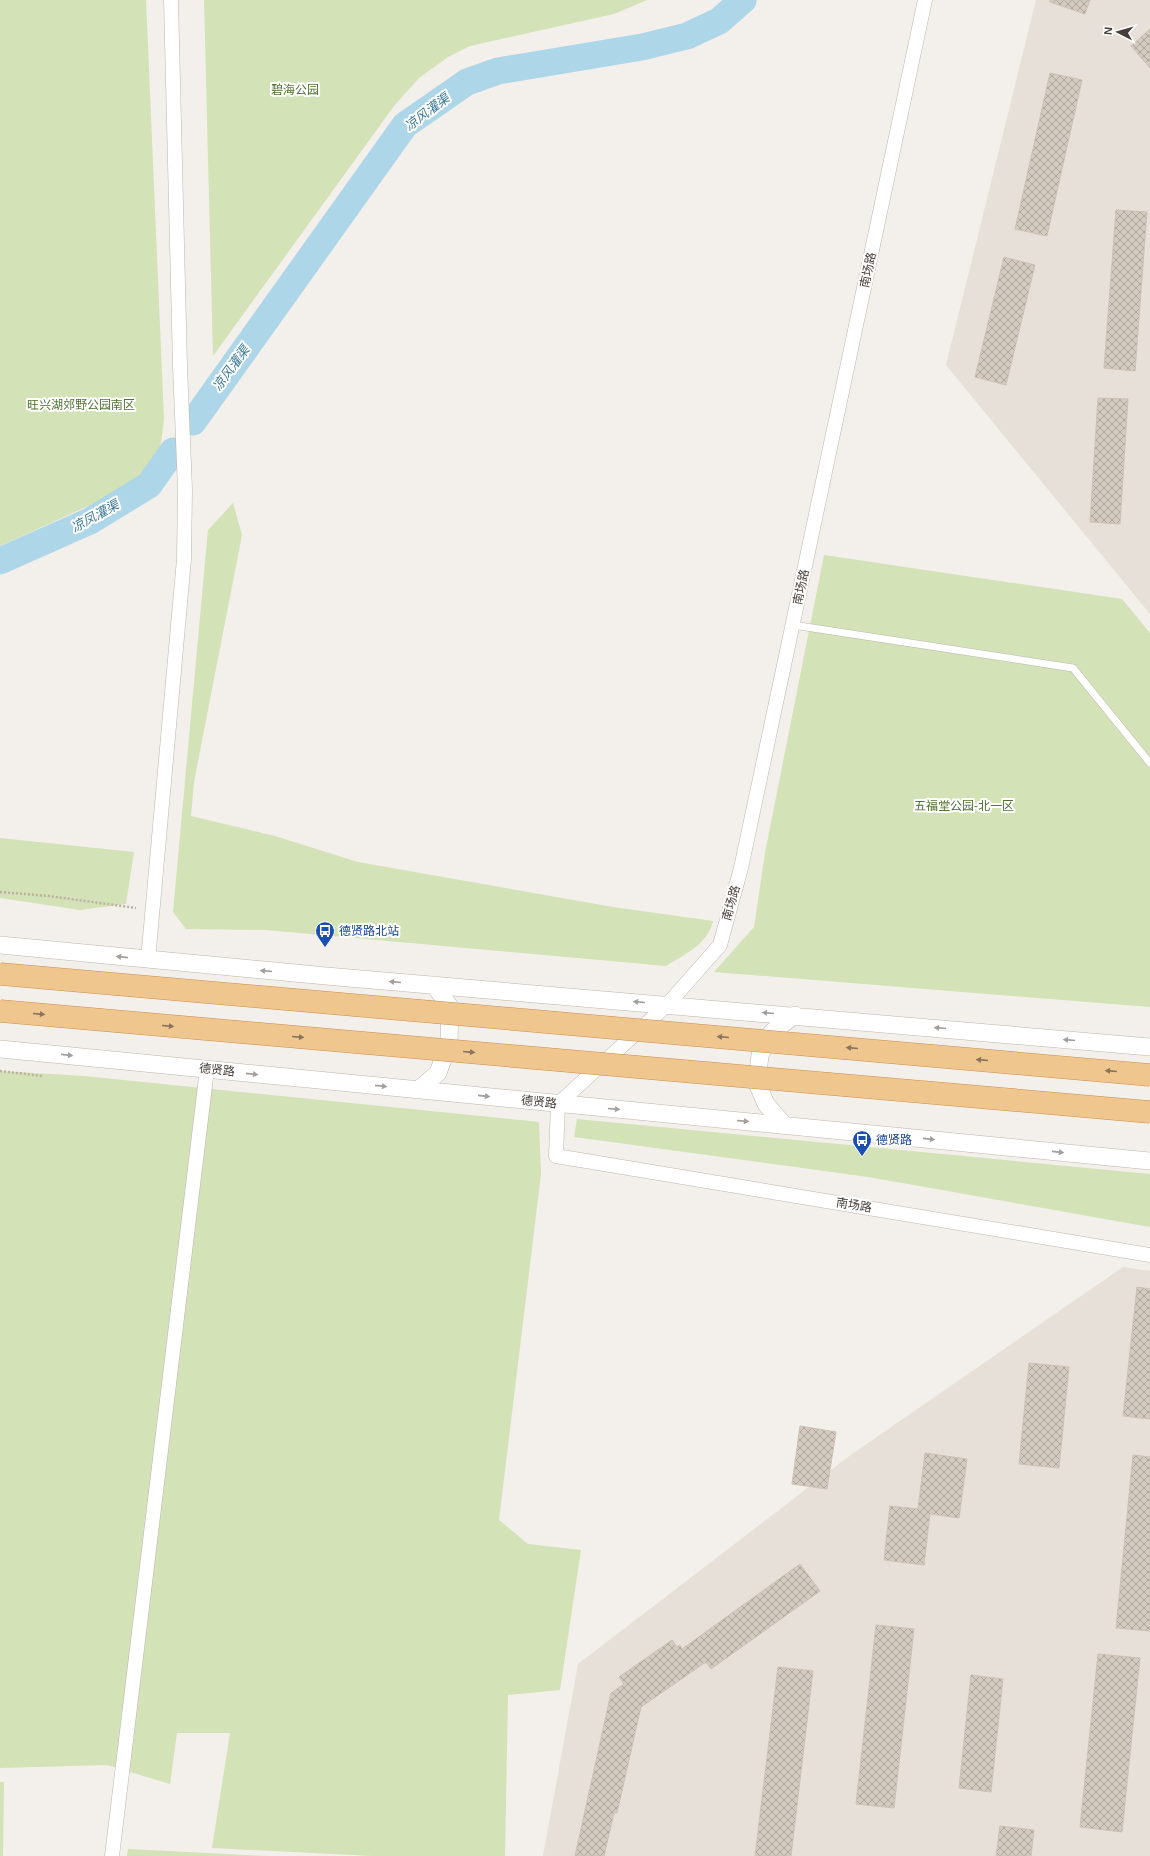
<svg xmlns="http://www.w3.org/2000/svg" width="1150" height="1856" viewBox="0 0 1150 1856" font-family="Helvetica,'Noto Sans SC',sans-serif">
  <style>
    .residential { fill: #e6e0d8 }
    .green { fill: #d3e2b7 }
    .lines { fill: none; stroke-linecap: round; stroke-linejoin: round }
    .river { stroke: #add6e8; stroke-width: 27 }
    .building { fill: url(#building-cross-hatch); stroke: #cdc1b4 }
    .service-casing { stroke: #bdb6ad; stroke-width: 8 }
    .minor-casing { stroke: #bdb6ad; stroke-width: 15 }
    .tertiary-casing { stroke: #bdb6ad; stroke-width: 18 }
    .path { stroke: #bdb0a0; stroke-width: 2.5; stroke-dasharray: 2 2; stroke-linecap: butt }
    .service { stroke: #fff; stroke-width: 7 }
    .minor { stroke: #fff; stroke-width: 14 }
    .tertiary { stroke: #fff; stroke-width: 17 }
    .trunk-bridge-casing { stroke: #cb8e4c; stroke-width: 23; stroke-linecap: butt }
    .trunk-bridge { stroke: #f0c68f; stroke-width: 22 }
    .oneway { fill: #a29f9c }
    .oneway2 { fill: #8a755b }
    .labels { text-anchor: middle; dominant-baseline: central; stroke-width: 4; stroke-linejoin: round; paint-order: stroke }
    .park-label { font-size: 12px; fill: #517133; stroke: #fff }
    .street-label { font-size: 12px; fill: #463f39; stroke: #fff }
    .transit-label { font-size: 12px; fill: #164399; stroke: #fff; text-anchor: start }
    .water-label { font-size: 13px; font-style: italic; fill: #3a7996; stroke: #fff }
  </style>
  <defs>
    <pattern id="building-cross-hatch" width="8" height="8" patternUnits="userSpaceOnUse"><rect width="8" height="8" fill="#d3cac0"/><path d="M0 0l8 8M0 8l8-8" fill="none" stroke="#ada59d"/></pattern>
  </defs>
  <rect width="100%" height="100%" fill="#f3efea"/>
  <path class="residential" d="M1036 0H1150V614L946 365Z
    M1123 1267 1150 1271V1856H543L578 1664 852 1454Z"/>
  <path class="green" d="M0 0H146L164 419 160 451 144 477 119 492 0 546Z
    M204 0H647L614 14 470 46 448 57 419 78 394 106 213 356Z
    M233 503 242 535 194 782 191 816 275 836 358 862 613 907 713 921C708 944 685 954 666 966L266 930 186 929 173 912 208 530Z
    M824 555 1122 599 1150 633V1007L714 972 754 927 765 853Z
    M0 838 134 852 126 904 80 910 0 898Z
    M0 1071 84 1076 539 1122 541 1174 499 1520 528 1544 581 1550 560 1690 508 1695 505 1856H373L212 1848 230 1733H177L170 1784 107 1765 0 1768Z
    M577 1119 1150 1174V1227L868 1177 574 1137Z
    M0 1782H4L3 1856H0Z
    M128 1849 267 1856H127Z"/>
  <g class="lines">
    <path class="river" d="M193 422 405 125 467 82 498 71 642 47 687 36 719 21 743 0
      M0 561 90 521 149 485 173 451"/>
  </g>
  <path class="building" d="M1050 0H1090L1085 14 1050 2Z
    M1150 29V68L1131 46Z
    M1050 73 1082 80 1047 236 1015 229Z
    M1116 210 1147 212 1135 371 1104 368Z
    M1004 257 1035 265 1006 385 975 377Z
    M1098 398 1128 399 1120 524 1090 522Z
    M1137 1287 1150 1289V1419L1123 1416Z
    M1029 1363 1069 1367 1059 1468 1019 1464Z
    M800 1426 836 1432 827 1489 792 1484Z
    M925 1453 967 1459 959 1518 930 1514 924 1565 884 1560 890 1506 918 1509Z
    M1133 1455 1150 1457V1631L1116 1628Z
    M800 1564 820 1591 711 1669 706 1662 641 1707 617 1813H614L604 1856H575L611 1693 624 1684 619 1677 672 1640 677 1647 680 1645 682 1649Z
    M876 1625 914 1629 894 1808 856 1804Z
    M1098 1654 1140 1658 1122 1832 1080 1827Z
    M778 1667 813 1671 791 1856H755Z
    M971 1675 1003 1679 991 1792 959 1788Z
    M1000 1826 1034 1830 1031 1856H996Z"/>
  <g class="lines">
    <g class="service-casing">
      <path id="service" d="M793 625 1073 668 1150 763"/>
    </g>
    <g class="minor-casing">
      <path id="minor" d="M925 0 741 868 720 945 668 1004 558 1104 556 1156 1150 1255
        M148 960 184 559 185 490 180 366 171 0
        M112 1856 207 1069"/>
    </g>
    <g class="tertiary-casing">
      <path id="tertiary" d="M0 945 326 976 1150 1047
        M0 1049 1150 1161
        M418 1090 438 1073 449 1042 450 1007 434 985
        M784 1125 766 1104 757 1083 760 1055 772 1032 795 1015"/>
    </g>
    <path class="path" d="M0 892 49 896 136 908
      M0 1071 42 1076"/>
    <use href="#service" class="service"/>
    <use href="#minor" class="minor"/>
    <use href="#tertiary" class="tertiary"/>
    <g class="trunk-bridge-casing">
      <path id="trunk-bridge" d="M0 974 1150 1075
        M0 1011 1150 1112"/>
    </g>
    <use href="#trunk-bridge" class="trunk-bridge"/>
  </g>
  <defs><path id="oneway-solid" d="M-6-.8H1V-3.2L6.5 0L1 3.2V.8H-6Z"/></defs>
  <g class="oneway">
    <use href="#oneway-solid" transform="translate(122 957) rotate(-174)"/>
    <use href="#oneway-solid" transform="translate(266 971) rotate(-175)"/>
    <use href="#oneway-solid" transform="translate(395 982) rotate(-175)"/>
    <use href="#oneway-solid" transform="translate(639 1002) rotate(-175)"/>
    <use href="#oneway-solid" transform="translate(768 1013) rotate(-175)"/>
    <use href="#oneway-solid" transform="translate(940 1028) rotate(-175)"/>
    <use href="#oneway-solid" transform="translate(1069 1040) rotate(-175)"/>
    <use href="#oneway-solid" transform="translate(67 1055) rotate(6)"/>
    <use href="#oneway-solid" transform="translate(252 1074) rotate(6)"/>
    <use href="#oneway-solid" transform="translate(381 1086) rotate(6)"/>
    <use href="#oneway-solid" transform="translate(484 1096) rotate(6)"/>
    <use href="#oneway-solid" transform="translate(614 1109) rotate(5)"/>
    <use href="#oneway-solid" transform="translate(743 1121) rotate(5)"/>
    <use href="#oneway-solid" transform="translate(929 1139) rotate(6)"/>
    <use href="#oneway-solid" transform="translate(1058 1152) rotate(6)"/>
  </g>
  <g class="oneway2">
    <use href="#oneway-solid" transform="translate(39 1014) rotate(5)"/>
    <use href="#oneway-solid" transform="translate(168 1026) rotate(5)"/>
    <use href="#oneway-solid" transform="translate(298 1037) rotate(5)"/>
    <use href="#oneway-solid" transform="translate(723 1037) rotate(-175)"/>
    <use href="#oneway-solid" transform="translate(852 1048) rotate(-175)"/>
    <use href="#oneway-solid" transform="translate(469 1052) rotate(5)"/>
    <use href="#oneway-solid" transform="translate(982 1060) rotate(-175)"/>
    <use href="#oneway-solid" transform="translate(1111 1071) rotate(-175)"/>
  </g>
  <defs>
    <g id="bus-pin" transform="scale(1)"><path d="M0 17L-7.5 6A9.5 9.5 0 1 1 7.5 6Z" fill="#1a4fb4" stroke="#fff"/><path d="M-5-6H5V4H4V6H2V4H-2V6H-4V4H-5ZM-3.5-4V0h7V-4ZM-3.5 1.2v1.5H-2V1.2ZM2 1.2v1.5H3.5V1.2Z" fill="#fff"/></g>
  </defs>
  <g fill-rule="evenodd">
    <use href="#bus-pin" x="325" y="931"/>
    <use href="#bus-pin" x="862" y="1140"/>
  </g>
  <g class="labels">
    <g class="park-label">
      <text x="295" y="90">碧海公园</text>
      <text x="81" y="405">旺兴湖郊野公园南区</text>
      <text x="964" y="806">五福堂公园-北一区</text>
    </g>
    <g class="street-label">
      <text transform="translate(868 270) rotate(-78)">南场路</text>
      <text transform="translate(801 587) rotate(-78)">南场路</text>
      <text transform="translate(731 903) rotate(-74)">南场路</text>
      <text transform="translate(217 1070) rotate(6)">德贤路</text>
      <text transform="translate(539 1102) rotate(6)">德贤路</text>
      <text transform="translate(854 1205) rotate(9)">南场路</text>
    </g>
    <g class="transit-label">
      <text x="339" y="931">德贤路北站</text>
      <text x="876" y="1140">德贤路</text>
    </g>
    <g class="water-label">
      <text transform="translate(427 112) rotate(-37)">凉风灌渠</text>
      <text transform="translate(231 368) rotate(-54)">凉风灌渠</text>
      <text transform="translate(95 516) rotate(-29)">凉凤灌渠</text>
    </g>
  </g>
  <g transform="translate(1118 32) rotate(276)" stroke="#ffffff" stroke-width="3" paint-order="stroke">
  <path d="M0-3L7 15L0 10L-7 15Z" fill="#463f39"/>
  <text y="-6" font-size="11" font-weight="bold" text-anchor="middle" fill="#463f39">N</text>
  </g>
</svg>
